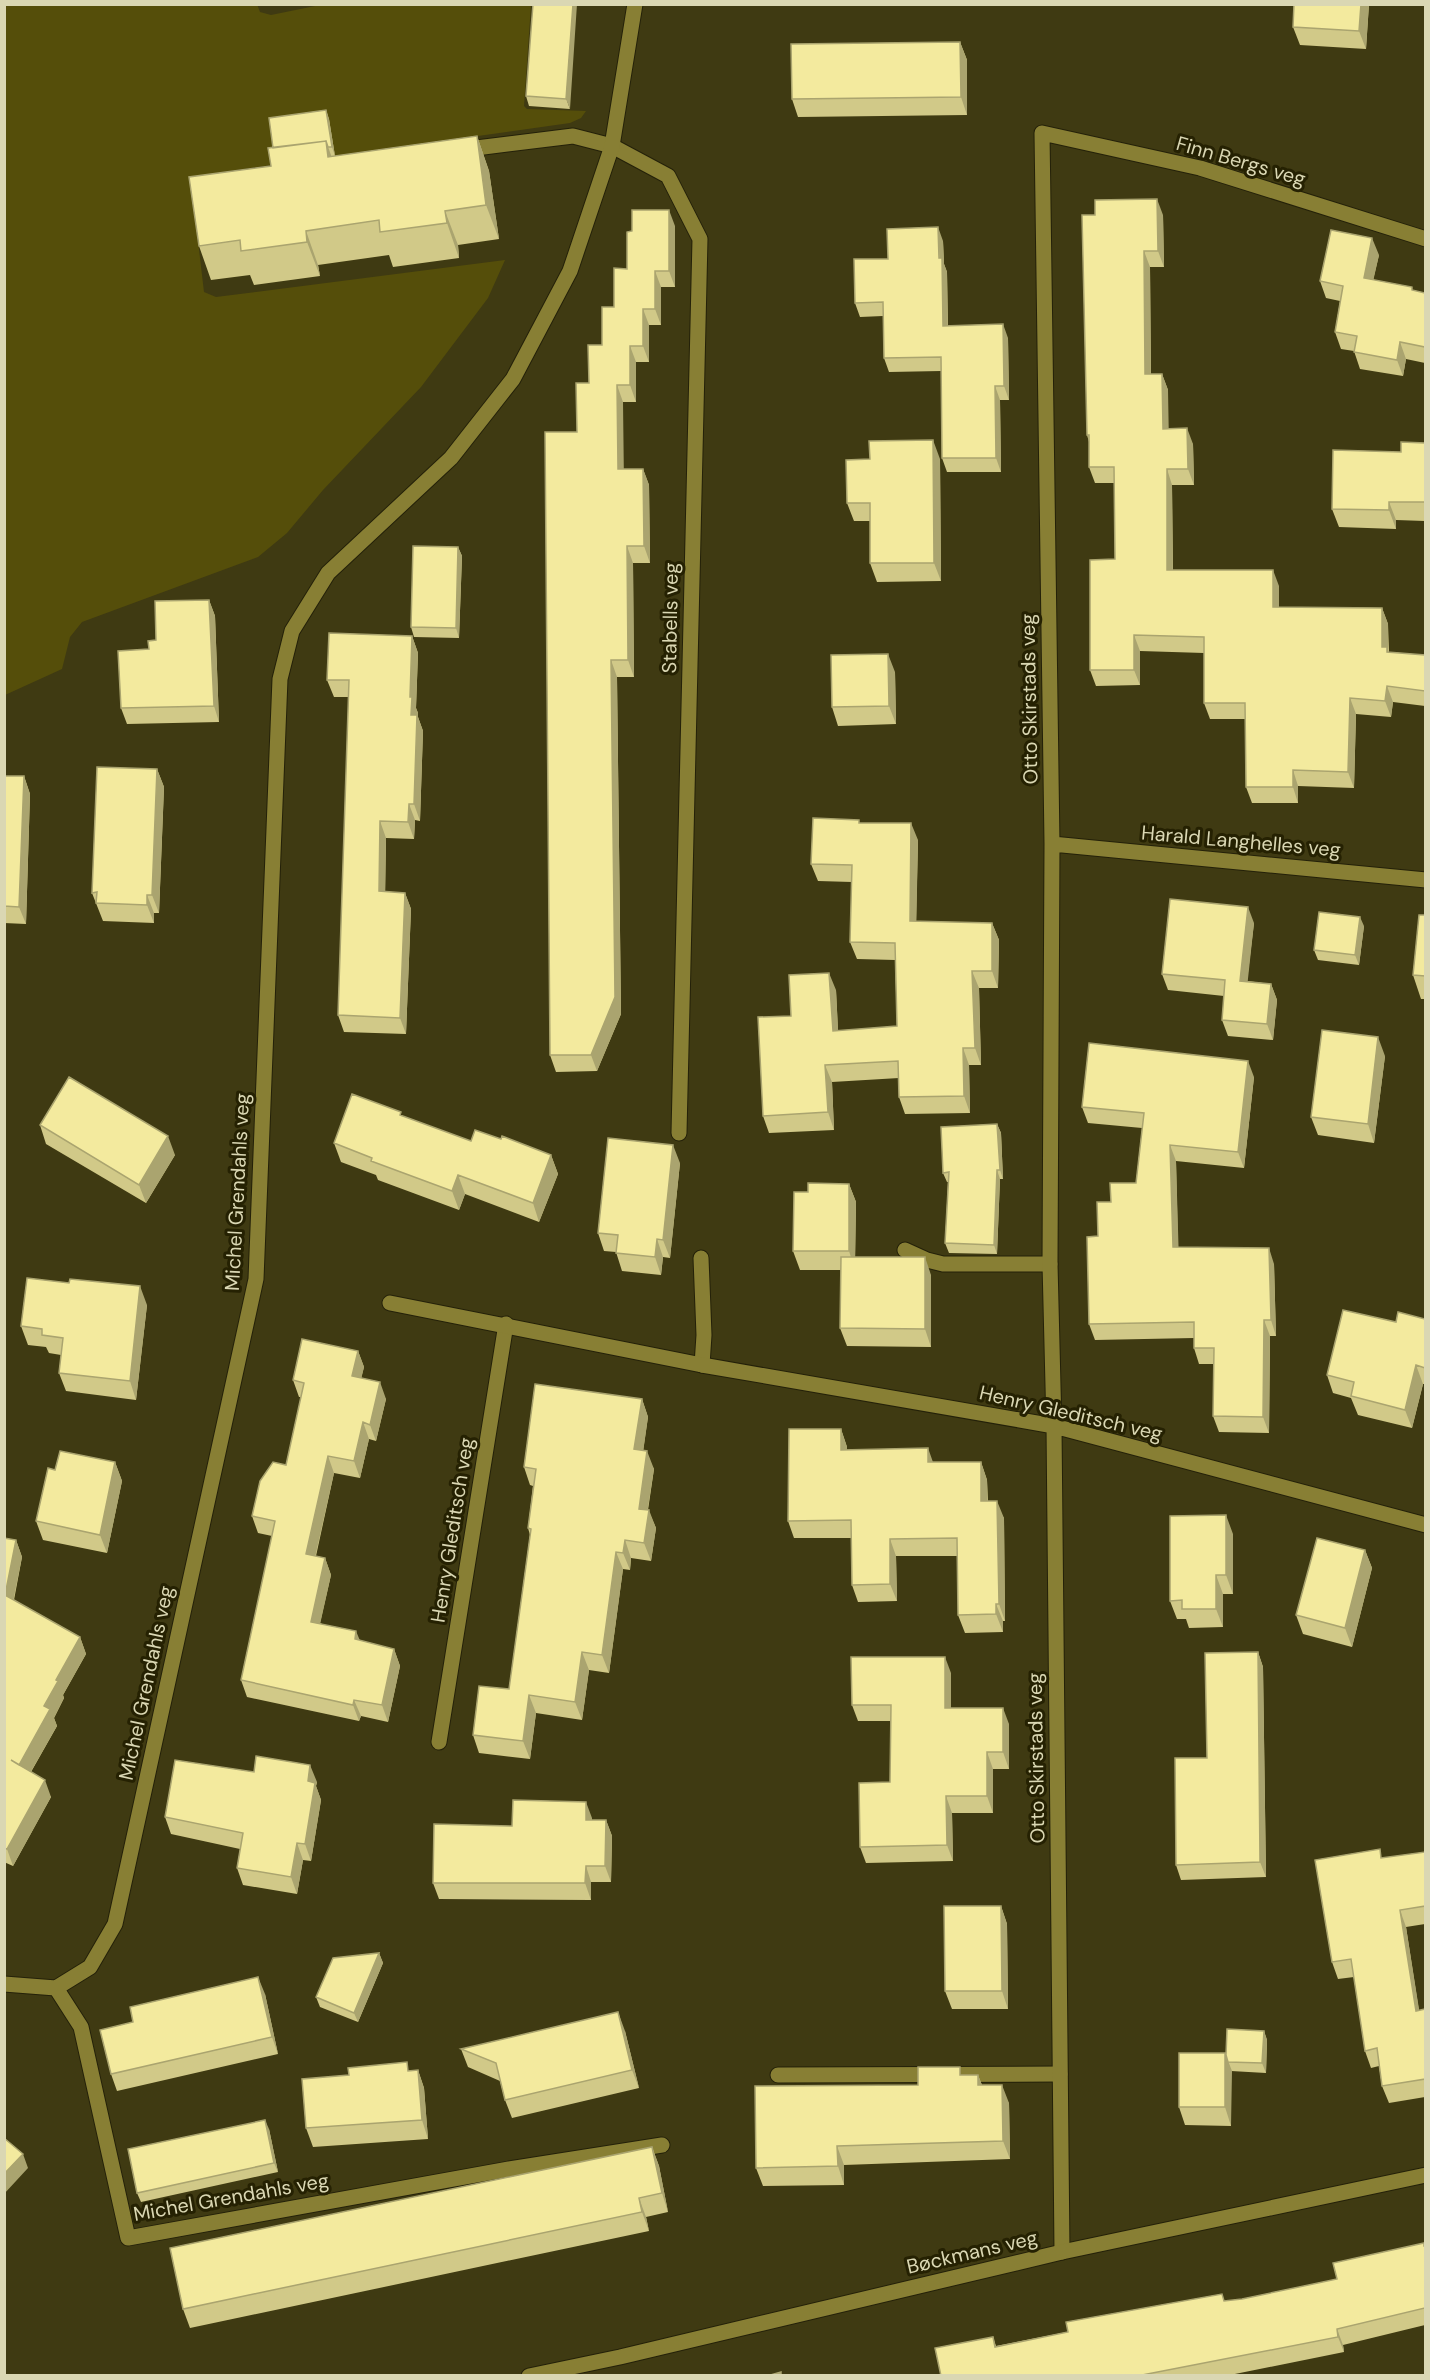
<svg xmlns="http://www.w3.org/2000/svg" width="1430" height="2380" viewBox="0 0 1430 2380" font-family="'DM Sans',sans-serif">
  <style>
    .green { fill: #554e0a }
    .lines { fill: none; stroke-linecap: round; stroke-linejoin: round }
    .lane-casing { stroke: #242109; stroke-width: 17 }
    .street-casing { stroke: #242109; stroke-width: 17 }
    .secondary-casing { stroke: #242109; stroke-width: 17 }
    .lane { stroke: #887f34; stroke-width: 15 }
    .street { stroke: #887f34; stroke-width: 15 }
    .secondary { stroke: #887f34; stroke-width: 15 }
    .wall { fill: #d1c988 }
    .shaded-wall { fill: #aaa46f }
    .building { fill: #f3ea9e; stroke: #aaa46f; stroke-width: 1.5 }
    .labels { text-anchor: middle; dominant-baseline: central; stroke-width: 6; stroke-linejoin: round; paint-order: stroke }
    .street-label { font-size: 20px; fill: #dad7b3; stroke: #252102 }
  </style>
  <rect width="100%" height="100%" fill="#3f3a12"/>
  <path class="green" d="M257 4 260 12 271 15 325 4 531 5 524 106 527 109 586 111 581 118 570 123 229 171 202 188 194 207 204 292 216 297 505 260 488 298 421 387 323 490 287 533 258 557 82 622 70 637 62 669 5 695V5Z"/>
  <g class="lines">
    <g class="lane-casing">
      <path id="lane" d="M460 150 573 136 612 146 668 176 700 239 679 1133
        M905 1250 927 1260 943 1264H1050
        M701 1258 704 1335 702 1365
        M439 1742 506 1324
        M778 2075 1060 2074"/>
    </g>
    <g class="street-casing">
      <path id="street" d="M1052 844 1426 880
        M390 1303 702 1365 1054 1426 1426 1525
        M4 1984 56 1988
        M56 1988 90 1967 115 1924 256 1279 280 679 292 631 328 573 451 458 513 379 570 271 612 146 635 4
        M56 1988 81 2027 128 2238 509 2169 662 2145
        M1062 2252 1054 1426 1050 1264 1052 844 1042 133 1200 168 1426 239"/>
    </g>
    <g class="secondary-casing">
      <path id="secondary" d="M529 2376 620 2357 1062 2252 1426 2175"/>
    </g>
    <use href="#lane" class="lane"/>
    <use href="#street" class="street"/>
    <use href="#secondary" class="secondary"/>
  </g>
  <path class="wall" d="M533 4 570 109 529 106 526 96Z
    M1294 4H1369L1366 49 1300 45 1293 27Z
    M960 42 967 60V115L798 117 792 99Z
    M326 110 329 119 335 156 477 136 489 171 499 239 458 245 459 258 393 267 389 255 318 265 320 276 254 285 250 275 211 280 199 246 271 166 273 148Z
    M1095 215H1163L1164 267H1150L1151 374H1162L1168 390V429L1193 444 1194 485H1172L1173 570 1279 586V607L1382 608 1388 624 1389 652 1425 655V706L1393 702 1391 717 1356 714 1354 788 1298 786V803H1252L1246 787 1245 719H1210L1204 703V653L1140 651V685L1096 686 1090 670 1115 559 1114 483H1095L1089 467V442L1087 435Z
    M675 226V287H661V325H649V362H636V402H623V469H643L649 485 650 563H633L634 677H617L621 1014 597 1071 556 1072 550 1055 577 432 589 383 602 345 627 269 632 231Z
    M943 241 944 264 947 272 948 326 1008 338 1009 400H1000L1001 472H947L942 458 941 371 889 372 884 358 883 316 860 317 855 303 888 259Z
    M1379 255 1373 280 1425 293V363L1406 359 1403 376 1360 369 1354 351 1341 349 1335 332 1340 301 1326 298 1320 281Z
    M1425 443V521L1396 520V529L1339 527 1332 509 1401 452Z
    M940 459 941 581 877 582 870 563V521H854L847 503Z
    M458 547 462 556 459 638 414 637 411 627Z
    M209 600 215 616 219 722 127 724 121 708 149 649 156 640Z
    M412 636 418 653 416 708 418 713V717L423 731 420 821 415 820 414 839 386 838 385 892 405 893 411 909 406 1034 344 1032 338 1015 349 697H334L327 680Z
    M895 672 896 724 838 726 832 707Z
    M157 769 164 787 159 913H154V923L103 921 92 893Z
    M4 776H24L30 794 26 924 4 923Z
    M861 823 918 840 916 922 992 923 999 940 998 988H979L981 1065H969L970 1113 905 1114 899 1097V1078L832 1082 834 1130 769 1133 763 1116 791 1016 836 990 838 1031 897 1026 895 960 857 959 850 942 852 882 818 881 811 864Z
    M1425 915V999H1421L1413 975Z
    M1254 923 1247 981 1271 984 1277 1000 1273 1040 1228 1036 1222 1020 1224 996 1168 990 1162 974Z
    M1364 926 1359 965 1318 960 1314 950Z
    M1385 1056 1374 1143 1318 1135 1311 1117Z
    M1254 1077 1244 1168 1176 1161 1178 1247 1274 1264 1276 1336H1270L1269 1433 1219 1432 1213 1416V1364H1199L1194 1348V1338L1095 1340 1089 1324 1098 1236 1111 1202 1136 1183 1142 1128 1088 1123 1082 1107Z
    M402 1116 471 1141 501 1139 551 1155 558 1174 539 1222 465 1194 459 1210 378 1180 376 1175 341 1162 334 1143Z
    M997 1124 1001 1133 1003 1179H1000L997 1254 949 1253 945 1243 948 1182H947L943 1173Z
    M40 1125 175 1155 146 1203 46 1144Z
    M680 1163 670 1258 663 1257 661 1275 622 1271 616 1252 604 1251 598 1233Z
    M849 1184 856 1202 855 1257 931 1275V1347L847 1346 840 1328 841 1270H800L793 1251 808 1192Z
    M147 1305 136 1400 66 1391 59 1373 61 1355 49 1353 46 1347 28 1345 21 1326Z
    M1425 1319V1384H1423L1412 1428 1358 1415 1351 1398 1333 1393 1327 1375 1396 1322Z
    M358 1351 364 1367 361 1378 386 1399 376 1441 369 1439 360 1478 334 1473 316 1556 325 1558 331 1575 320 1623 360 1641 394 1649 400 1666 388 1722 361 1716 359 1721 247 1697 241 1680 272 1536 258 1533 252 1516 286 1465 301 1397H299L293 1380Z
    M642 1399 648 1417 643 1451 654 1469 648 1510 656 1528 651 1561 631 1558 630 1570 623 1569 609 1673 589 1670 582 1720 536 1713 530 1759 479 1753 473 1735 509 1689 530 1535 528 1528 533 1486 530 1485 524 1467Z
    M841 1429 847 1447V1450L933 1462H981L987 1480 988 1501 1004 1518 1005 1621H1003V1632L965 1633 958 1615V1556H896L897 1601 858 1602 852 1585 851 1538H794L788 1521Z
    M115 1462 122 1481 107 1553 43 1540 36 1521 55 1470Z
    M1233 1534V1594H1223V1627L1189 1628 1186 1619H1177L1170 1601Z
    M4 1538 16 1540 22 1557 14 1600 80 1637 86 1654 63 1695 64 1698 54 1718 57 1726 31 1772 51 1797 13 1866 4 1862Z
    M1365 1550 1372 1568 1352 1647 1303 1634 1296 1615Z
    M1258 1652 1263 1667 1266 1877 1181 1880 1176 1865 1207 1758Z
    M951 1673V1708L1009 1724V1769H993V1813H952L953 1861 866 1863 860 1847 890 1782V1721H858L852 1705Z
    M317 1782 316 1786 321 1800 311 1861 303 1860 297 1894 243 1885 237 1868 240 1849 171 1834 165 1817Z
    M592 1818V1820H606L612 1836 611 1882H591V1900L439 1899 433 1883 512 1826Z
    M1425 1852V1924L1406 1927 1419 2011 1425 2009V2097L1389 2103 1382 2086 1379 2066 1371 2068 1365 2051 1354 1977 1338 1979 1332 1962 1383 1858Z
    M1001 1906 1007 1924 1008 2009H952L945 1991Z
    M379 1953 383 1963 358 2022 320 2007 316 1997Z
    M265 1994 278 2054 117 2091 111 2074 133 2022Z
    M625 2031 639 2088 512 2118 505 2100 500 2081 468 2067 461 2049Z
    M1264 2031 1267 2040 1266 2073 1231 2071V2126L1185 2125 1179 2107 1226 2055Z
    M411 2070H418L424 2088 428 2139 313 2147 306 2128Z
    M963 2075H978L982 2085 1009 2103 1010 2159 844 2165V2185L763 2186 756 2168 918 2085Z
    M269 2129 278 2172 141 2202 137 2193Z
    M652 2147 659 2166 668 2212 646 2217 649 2231 190 2328 183 2309Z
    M1425 2246V2325L1343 2345 1344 2352 1225 2376H941L993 2337 996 2346 1225 2301 1242 2299 1337 2279Z"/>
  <path class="shaded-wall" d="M573 4H577L570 109 566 99Z
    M1361 4H1369L1366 49 1359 31Z
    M960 42 967 60V115L961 97Z
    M326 110 329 119 335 156 332 147Z
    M477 136 489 171 499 239 486 205Z
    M326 141 338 175 328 157Z
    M1157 199 1163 215 1164 267 1158 251Z
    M669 210 675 226V287L669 271Z
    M445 211 458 245 459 258 447 223Z
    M938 227 943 241 944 264 947 272 948 340 943 326Z
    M306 231 318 265 320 276 307 242Z
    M1372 238 1379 255 1370 295 1364 278Z
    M1144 251 1150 267 1151 390 1145 374Z
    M655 271 661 287V325L655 309Z
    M643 309 649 325V362L643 346Z
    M1003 324 1008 338 1009 400 1004 386Z
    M1400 342 1406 359 1403 376 1397 360Z
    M630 346 636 362V402L630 385Z
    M1162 374 1168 390 1169 445 1163 429Z
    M617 385 623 402 624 485 618 469Z
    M995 386 1000 400 1001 472 996 458Z
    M1187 428 1193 444 1194 485 1188 469Z
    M933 440 940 459 941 581 934 563Z
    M643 469 649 485 650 563 644 546Z
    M1167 469 1172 485 1173 586 1167 570Z
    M1389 502 1396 520V529L1389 510Z
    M627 546 633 563 634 677 628 660Z
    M458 547 462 556 459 638 456 628Z
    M1273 570 1279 586V623L1273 607Z
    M209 600 215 616 219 722 214 706Z
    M1382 608 1388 624V650L1393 663 1382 647Z
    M1134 635 1140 651V685L1134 670Z
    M412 636 418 653 416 708 418 713V717L423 731 420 821 414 804 411 715 410 697Z
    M888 654 895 672 896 724 889 706Z
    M611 660 617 677 621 1014 597 1071 591 1055Z
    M1387 686 1393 702 1391 717 1385 701Z
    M1350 698 1356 714 1354 788 1348 772Z
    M157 769 164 787 159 913 152 895Z
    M1293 770 1298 786V803L1293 787Z
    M24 776 30 794 26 924 19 907Z
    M409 804 415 820 414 839 408 822Z
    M380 821 386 838 385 908 379 891Z
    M911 823 918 840 916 939 910 921Z
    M405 893 411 909 406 1034 400 1018Z
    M147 895 154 913V923L147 905Z
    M1248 907 1254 923 1246 997 1240 981Z
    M1360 917 1364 926 1359 965 1355 955Z
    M992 923 999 940 998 988 992 971Z
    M972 971 979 988 981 1065 975 1048Z
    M829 973 836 990 839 1048 833 1031Z
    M1271 984 1277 1000 1273 1040 1267 1024Z
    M1378 1037 1385 1056 1374 1143 1368 1124Z
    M963 1048 969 1065 970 1113 964 1096Z
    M1248 1061 1254 1077 1244 1168 1238 1152Z
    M825 1065 832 1082 834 1130 828 1112Z
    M997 1124 1001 1133 1003 1179 1000 1170Z
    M168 1136 175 1155 146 1203 139 1185Z
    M673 1145 680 1163 670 1258 663 1240Z
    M1170 1145 1176 1161 1179 1263 1173 1247Z
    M551 1155 558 1174 539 1222 533 1203Z
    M997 1170 1000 1179 997 1254 994 1245Z
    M458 1175 465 1194 459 1210 452 1191Z
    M849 1184 856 1202 855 1270 849 1251Z
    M657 1239 663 1257 661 1275 655 1257Z
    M1269 1248 1274 1264 1276 1336 1271 1320Z
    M925 1257 931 1275V1347L925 1329Z
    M140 1286 147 1305 136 1400 130 1381Z
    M1264 1320 1270 1336 1269 1433 1263 1417Z
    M358 1351 364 1367 358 1393 352 1376Z
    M1416 1365 1423 1384 1412 1428 1405 1410Z
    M380 1382 386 1399 376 1441 370 1425Z
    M642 1399 648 1417 641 1467 634 1449Z
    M363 1422 369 1439 360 1478 354 1461Z
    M841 1429 847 1447V1467L841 1450Z
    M928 1448 934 1465 928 1462Z
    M647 1451 654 1469 645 1527 639 1509Z
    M328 1456 334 1473 312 1571 306 1554Z
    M115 1462 122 1481 107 1553 100 1535Z
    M981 1462 987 1480 988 1519 981 1501Z
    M997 1501 1004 1518 1005 1621 999 1604Z
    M649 1510 656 1528 651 1561 644 1543Z
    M1226 1515 1233 1534V1594L1226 1575Z
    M890 1539 896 1556 897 1601 890 1584Z
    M16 1540 22 1557 11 1612 5 1595Z
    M625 1540 631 1558 630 1570 623 1553Z
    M1365 1550 1372 1568 1352 1647 1345 1628Z
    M616 1552 623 1569 609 1673 602 1655Z
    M325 1558 331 1575 317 1638 311 1622Z
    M1216 1575 1223 1594V1627L1216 1609Z
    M996 1604 1003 1621V1632L996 1614Z
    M356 1631 363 1648 355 1639Z
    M80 1637 86 1654 63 1695 64 1698 54 1718 57 1726 25 1782 19 1765 56 1680Z
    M394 1649 400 1666 388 1722 382 1705Z
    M582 1652 589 1670 582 1720 575 1702Z
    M1258 1652 1263 1667 1266 1877 1260 1862Z
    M945 1657 951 1673V1724L945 1708Z
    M529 1695 536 1713 530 1759 523 1741Z
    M354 1700 361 1716 359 1721 353 1705Z
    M1003 1708 1009 1724V1769L1003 1752Z
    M987 1752 993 1769V1813L987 1796Z
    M310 1765 317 1782 316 1786 321 1800 311 1861 305 1844 308 1781Z
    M45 1780 51 1797 13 1866 7 1849Z
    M946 1796 952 1813 953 1861 947 1845Z
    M586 1802 592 1818V1836L586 1820Z
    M606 1820 612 1836 611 1882 605 1866Z
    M297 1843 303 1860 297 1894 291 1877Z
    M586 1866 591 1882V1900L585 1883Z
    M1001 1906 1007 1924 1008 2009 1002 1991Z
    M1400 1910 1406 1927 1422 2028 1416 2011Z
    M379 1953 383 1963 358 2022 354 2013Z
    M258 1977 265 1994 278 2054 272 2037Z
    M618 2012 625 2031 639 2088 632 2070Z
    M1264 2031 1267 2040 1266 2073 1262 2063Z
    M1225 2053 1232 2071 1231 2126 1225 2107Z
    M418 2070 424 2088 428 2139 422 2120Z
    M978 2075 985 2093 978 2085Z
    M1002 2085 1009 2103 1010 2159 1003 2141Z
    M265 2120 269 2129 278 2172 274 2163Z
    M837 2146 844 2165V2185L838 2166Z
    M652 2147 659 2166 668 2212 662 2193Z
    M23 2154 28 2168 4 2194V2174Z
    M639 2198 646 2217 649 2231 642 2212Z
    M1337 2329 1343 2345 1344 2352 1338 2337Z"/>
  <path class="building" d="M533 4H573L566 99 526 96Z
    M1294 4H1361L1359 31 1293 27Z
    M960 42 961 97 792 99 791 44Z
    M326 110 332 147H328L326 141 273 148 269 118Z
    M477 136 486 205 445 211 447 223 380 232 379 220 306 231 307 242 241 251 240 240 199 246 189 177 271 166 268 148 326 141 328 157Z
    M1157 199 1158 251H1144L1145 374H1162L1163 429 1187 428 1188 469H1167V570H1273V607L1382 608V647H1387V652L1425 655V691L1387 686 1385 701 1350 698 1348 772 1293 770V787H1246L1245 703H1204V637L1134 635V670H1090V560L1115 559 1114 467H1089V435H1087L1082 215H1095V200Z
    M632 210H669V271H655V309H643V346H630V385H617L618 469H643L644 546H627L628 660H611L615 997 591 1055H550L545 432H577L576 383H589L588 345H602V307H614V268L627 269V232L632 231Z
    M938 227 939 258H942L943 326 1003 324 1004 386H995L996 458H942L941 357 884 358 883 302 855 303 854 259H888L887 229Z
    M1331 230 1372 238 1364 278 1412 287V290L1425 293V347L1400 342 1397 360 1354 352 1357 336 1335 332 1343 286 1320 281Z
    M933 440 934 563H870V503H847L846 460 870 459 869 441Z
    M1401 442 1425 443V502H1389V510L1332 509 1333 450 1401 452Z
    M413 546 458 547 456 628 411 627Z
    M209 600 214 706 121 708 118 651 149 649 148 641 156 640 155 601Z
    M329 633 412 636 410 697H412L411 715H417L414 804H409L408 822 380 821 379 891 405 893 400 1018 338 1015 349 680H327Z
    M888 654 889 706 832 707 831 655Z
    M97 767 157 769 152 895H147V905L96 903 97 892 92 893Z
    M4 776H24L19 907 4 906Z
    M813 818 859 820V823H911L910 921 992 923V971H972L975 1048H963L964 1096 899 1097 898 1061 825 1065 828 1112 763 1116 758 1017 791 1016 789 975 829 973 833 1031 897 1026 895 943 850 942 852 865 811 864Z
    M1170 899 1248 907 1240 981 1271 984 1267 1024 1222 1020 1225 980 1162 974Z
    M1319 912 1360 917 1355 955 1314 950Z
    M1419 915H1425V976L1413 975Z
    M1322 1030 1378 1037 1368 1124 1311 1117Z
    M1089 1043 1248 1061 1238 1152 1170 1145 1173 1247 1269 1248 1271 1320H1264L1263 1417 1213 1416 1214 1348H1194V1322L1089 1324 1087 1237 1098 1236 1097 1202H1111L1110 1183H1136L1144 1113 1082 1107Z
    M69 1077 168 1136 139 1185 40 1125Z
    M352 1094 401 1112 400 1115 471 1141 475 1130 501 1139 502 1136 551 1155 533 1203 458 1175 452 1191 371 1161 372 1158 334 1143Z
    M997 1124 1000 1170H997L994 1245 945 1243 949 1172 943 1173 941 1127Z
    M608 1138 673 1145 663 1240 657 1239 655 1257 616 1253 618 1235 598 1233Z
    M808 1183 849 1184V1251H793L794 1192H808Z
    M841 1257H925V1329L840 1328Z
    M27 1278 69 1283 70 1279 140 1286 130 1381 59 1373 63 1338 42 1335V1329L21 1326Z
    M1343 1310 1396 1322 1398 1312 1425 1319V1368L1416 1365 1405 1410 1351 1396 1354 1382 1327 1375Z
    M302 1339 358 1351 352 1376 380 1382 370 1425 363 1422 354 1461 328 1456 306 1554 325 1558 311 1622 356 1631 355 1639 394 1649 382 1705 354 1700 353 1705 241 1680 275 1521 252 1516 260 1481 273 1462 286 1465 304 1383 293 1380Z
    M535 1384 642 1399 634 1449 647 1451 639 1509 649 1510 644 1543 625 1540 623 1553 616 1552 602 1655 582 1652 575 1702 529 1695 523 1741 473 1735 479 1686 509 1689 531 1529 528 1528 536 1469 524 1467Z
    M789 1429H841V1450L928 1448V1462H981V1501H997L999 1604H996V1614L958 1615 957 1538 890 1539V1584L852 1585 851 1520 788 1521Z
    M60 1451 115 1462 100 1535 36 1521 48 1468 55 1470Z
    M1226 1515V1575H1216V1609H1182V1600L1170 1601V1516Z
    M4 1538 16 1540 5 1595 80 1637 56 1680 58 1681 44 1706 50 1709 19 1765 11 1760 45 1780 7 1849 4 1848Z
    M1317 1538 1365 1550 1345 1628 1296 1615Z
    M1258 1652 1260 1862 1176 1865 1175 1758H1207L1205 1653Z
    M851 1657H945V1708H1003V1752H987V1796H946L947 1845 860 1847 859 1783 890 1782 891 1705H852Z
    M256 1756 310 1765 308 1781 315 1783 305 1844 297 1843 291 1877 237 1868 243 1833 165 1817 175 1760 254 1772Z
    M513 1800 586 1802V1820H606L605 1866H586L585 1883H433L434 1824 512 1826Z
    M1380 1849 1381 1858 1425 1852V1906L1400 1910 1416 2011 1425 2009V2079L1382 2086 1377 2048 1365 2051 1351 1959 1332 1962 1315 1860Z
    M944 1906H1001L1002 1991H945Z
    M379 1953 354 2013 316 1997 333 1958Z
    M258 1977 272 2037 111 2074 100 2030 133 2022 130 2007Z
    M618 2012 632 2070 505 2100 496 2063 461 2049Z
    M1227 2029 1264 2031 1262 2063 1228 2062 1226 2055Z
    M1179 2053H1225V2107H1179Z
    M407 2062 408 2071 418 2070 422 2120 306 2128 302 2079 349 2075 348 2068Z
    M918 2067H960V2075H978V2085H1002L1003 2141 837 2146 838 2166 756 2168 755 2086 918 2085Z
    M265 2120 274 2163 137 2193 128 2149Z
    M4 2138 23 2154 4 2174Z
    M652 2147 662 2193 639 2198 642 2212 183 2309 170 2248Z
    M1424 2243V2246H1425V2308L1337 2329 1338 2337 1137 2376H941L935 2348 993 2337 995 2347 1068 2332 1066 2322 1222 2294 1224 2301 1242 2299 1337 2279 1333 2263Z
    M781 2372V2376H767Z"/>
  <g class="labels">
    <g class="street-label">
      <text transform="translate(1241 161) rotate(16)">Finn Bergs veg</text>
      <text transform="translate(670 618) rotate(-89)">Stabells veg</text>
      <text transform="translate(1029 699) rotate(-91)">Otto Skirstads veg</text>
      <text transform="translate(1241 841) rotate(5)">Harald Langhelles veg</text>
      <text transform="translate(237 1192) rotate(-87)">Michel Grendahls veg</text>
      <text transform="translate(1071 1413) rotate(13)">Henry Gleditsch veg</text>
      <text transform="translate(452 1530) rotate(-81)">Henry Gleditsch veg</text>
      <text transform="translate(146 1683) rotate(-78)">Michel Grendahls veg</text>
      <text transform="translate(1036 1758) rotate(-91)">Otto Skirstads veg</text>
      <text transform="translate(231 2197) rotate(-10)">Michel Grendahls veg</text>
      <text transform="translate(972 2252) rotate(-13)">Bøckmans veg</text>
    </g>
  </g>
  <rect width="1430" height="2380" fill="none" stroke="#dad7b3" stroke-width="12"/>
</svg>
